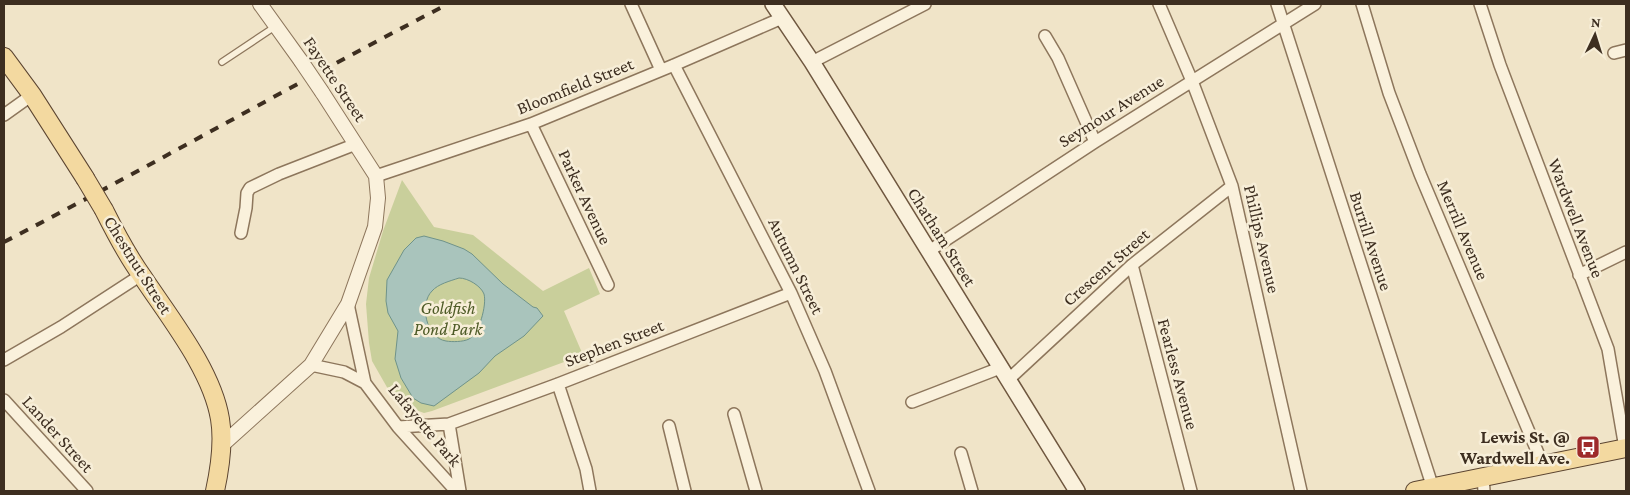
<svg xmlns="http://www.w3.org/2000/svg" width="1630" height="495" viewBox="0 0 1630 495" font-family="'Crimson Pro',serif">
  <style>
    .green { fill: #c9cf9b }
    .water { fill: #a9c4bc; stroke: #6f938a; fill-rule: evenodd }
    .lines { fill: none; stroke-linecap: round; stroke-linejoin: round }
    .service-casing { stroke: #8d765c; stroke-width: 8 }
    .minor-casing { stroke: #8d765c; stroke-width: 14 }
    .tertiary-casing { stroke: #8d765c; stroke-width: 16 }
    .secondary-casing { stroke: #6f573f; stroke-width: 18 }
    .primary-casing { stroke: #5b4430; stroke-width: 20 }
    .service { stroke: #faf1dc; stroke-width: 5.5 }
    .minor { stroke: #faf1dc; stroke-width: 11 }
    .tertiary { stroke: #faf1dc; stroke-width: 14 }
    .secondary { stroke: #faf1dc; stroke-width: 15 }
    .primary { stroke: #f3d9a0; stroke-width: 18 }
    .rail { stroke: #3d2e20; stroke-width: 4; stroke-dasharray: 9 9; stroke-linecap: butt }
    .tertiary-bridge-casing { stroke: #8d765c; stroke-width: 16; stroke-linecap: butt }
    .primary-bridge-casing { stroke: #5b4430; stroke-width: 20; stroke-linecap: butt }
    .tertiary-bridge { stroke: #faf1dc; stroke-width: 14 }
    .primary-bridge { stroke: #f3d9a0; stroke-width: 18 }
    .labels { text-anchor: middle; dominant-baseline: central; stroke-width: 5; stroke-linejoin: round; paint-order: stroke }
    .street-label { font-size: 18px; fill: #3d2e20; stroke: #f7eed8 }
    .park-label { font-size: 18px; font-style: italic; fill: #4d5a26; stroke: #f7eed8 }
    .poi-label { font-size: 18px; font-weight: bold; fill: #3d2e20; stroke: #f7eed8; text-anchor: end }
  </style>
  <rect width="100%" height="100%" fill="#f0e4c8"/>
  <path class="green" d="M402 180 434 227 473 235 543 291 589 268 600 294 564 311 583 355 432 411 424 413 413 409 392 396 372 361 369 343 366 304 369 278 383 231Z"/>
  <path class="water" d="M424 236 443 241 464 249 472 254 503 284 533 307 537 308 543 316 524 336 495 356 479 373 434 406 421 403 413 398 401 378 395 359 398 331 388 313 386 301 387 280 404 250 416 238ZM459 278C468 278 481 286 484 294 487 305 479 334 469 339 463 342 452 342 446 341 426 338 419 304 432 291 438 284 450 281 459 278Z"/>
  <g class="lines">
    <g class="service-casing">
      <path id="service" d="M222 62 276 26"/>
    </g>
    <g class="minor-casing">
      <path id="minor" d="M631 4 661 70
        M1159 4 1192 81 1232 186 1301 491
        M1277 4 1433 488
        M1362 4 1389 93 1420 174 1543 465
        M1480 4 1500 65 1608 349 1625 448
        M1045 36 1058 58 1095 142
        M1614 53 1626 50
        M812 62 925 4
        M674 65 791 293 825 371 869 491
        M4 115 32 95
        M531 124 608 285
        M376 176 531 124 674 65 782 18
        M241 233 246 208 247 193 250 188 279 174 356 144
        M929 251 1095 142 1315 4
        M1132 265 1191 491
        M1579 275 1626 252
        M348 304 365 383 398 427 456 491
        M4 360 61 327 141 275
        M311 365 344 372 365 383
        M1008 380 1132 265 1232 186
        M558 384 586 469 590 491
        M4 400 87 491
        M912 402 1000 368
        M734 414 756 491
        M449 424 460 491
        M669 426 685 491
        M398 427 449 424 558 384 791 293
        M961 453 972 491
        M1483 477 1484 491"/>
    </g>
    <g class="tertiary-casing">
      <path id="tertiary" d="M260 4 301 61
        M221 446 311 365 348 304 375 227 378 198 376 176 322 92"/>
    </g>
    <g class="secondary-casing">
      <path id="secondary" d="M773 4 812 62 1077 491"/>
    </g>
    <g class="primary-casing">
      <path id="primary" d="M4 57 32 95 85 178
        M104 210C115 232 127 255 142 276 169 317 212 370 220 419 224 443 220 468 215 491
        M1415 491 1626 448"/>
    </g>
    <use href="#service" class="service"/>
    <use href="#minor" class="minor"/>
    <use href="#tertiary" class="tertiary"/>
    <use href="#secondary" class="secondary"/>
    <use href="#primary" class="primary"/>
    <path class="rail" d="M4 242C153 165 299 81 448 4"/>
    <g class="tertiary-bridge-casing">
      <path id="tertiary-bridge" d="M301 61 322 92"/>
    </g>
    <g class="primary-bridge-casing">
      <path id="primary-bridge" d="M85 178 104 210"/>
    </g>
    <use href="#tertiary-bridge" class="tertiary-bridge"/>
    <use href="#primary-bridge" class="primary-bridge"/>
  </g>
  <defs>
    <g id="bus-square" transform="scale(1.25)"><rect x="-9" y="-9" width="18" height="18" rx="4" fill="#9e2a2b" stroke="#f7eed8"/><path d="M-5-6H5V4H4V6H2V4H-2V6H-4V4H-5ZM-3.5-4V0h7V-4ZM-3.5 1.2v1.5H-2V1.2ZM2 1.2v1.5H3.5V1.2Z" fill="#fff"/></g>
  </defs>
  <g fill-rule="evenodd">
    <use href="#bus-square" x="1588" y="447"/>
  </g>
  <g class="labels">
    <g class="street-label">
      <text transform="translate(335 79) rotate(56)">Fayette Street</text>
      <text transform="translate(575 86) rotate(-22)">Bloomfield Street</text>
      <text transform="translate(1111 111) rotate(-32)">Seymour Avenue</text>
      <text transform="translate(585 197) rotate(65)">Parker Avenue</text>
      <text transform="translate(1576 218) rotate(69)">Wardwell Avenue</text>
      <text transform="translate(1463 230) rotate(67)">Merrill Avenue</text>
      <text transform="translate(942 237) rotate(58)">Chatham Street</text>
      <text transform="translate(1262 239) rotate(77)">Phillips Avenue</text>
      <text transform="translate(1371 241) rotate(72)">Burrill Avenue</text>
      <text transform="translate(138 265) rotate(58)">Chestnut Street</text>
      <text transform="translate(796 266) rotate(64)">Autumn Street</text>
      <text transform="translate(1106 267) rotate(-41)">Crescent Street</text>
      <text transform="translate(614 343) rotate(-21)">Stephen Street</text>
      <text transform="translate(1178 374) rotate(75)">Fearless Avenue</text>
      <text transform="translate(425 425) rotate(50)">Lafayette Park</text>
      <text transform="translate(58 434) rotate(48)">Lander Street</text>
    </g>
    <g class="park-label">
      <text x="448" y="308">Goldfish<tspan x="448" dy="21">Pond Park</tspan></text>
    </g>
    <g class="poi-label">
      <text x="1570" y="437">Lewis St. @<tspan x="1570" dy="21">Wardwell Ave.</tspan></text>
    </g>
  </g>
  <rect width="1630" height="495" fill="none" stroke="#3d2e20" stroke-width="10"/>
  <g transform="translate(1595 35) rotate(4)" stroke="#f7eed8" stroke-width="4" paint-order="stroke">
  <path d="M0-4L9 19L0 12L-9 19Z" fill="#3d2e20"/>
  <text y="-8" font-size="14" font-weight="bold" text-anchor="middle" fill="#3d2e20">N</text>
  </g>
</svg>
